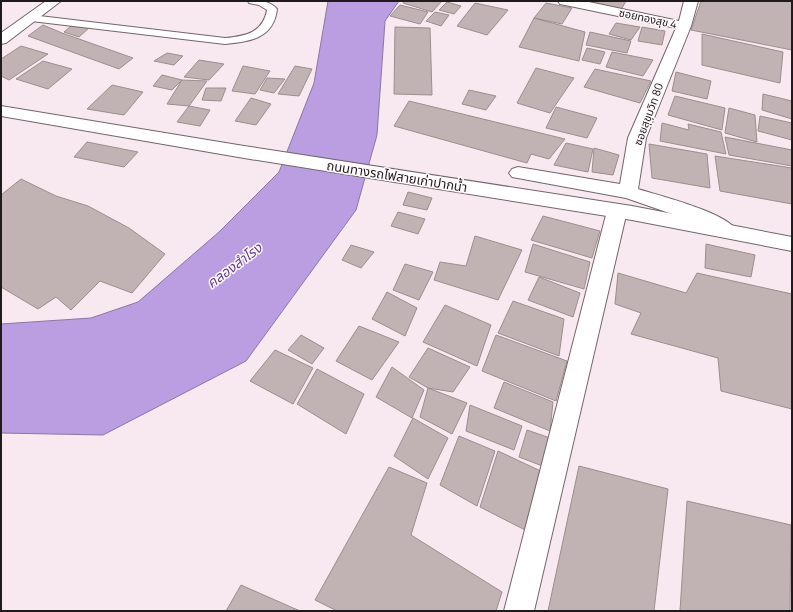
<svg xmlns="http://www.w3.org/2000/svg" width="793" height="612" viewBox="0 0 793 612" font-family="Manrope,'Noto Sans Thai',sans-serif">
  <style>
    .water { fill: #bb9de1; stroke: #8c76a6 }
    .building { fill: #c1b2b3; stroke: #9c8d8e }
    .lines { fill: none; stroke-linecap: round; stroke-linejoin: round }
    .lane-casing { stroke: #72666b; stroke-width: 2 }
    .street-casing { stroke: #72666b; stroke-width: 2 }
    .secondary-casing { stroke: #72666b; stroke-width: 2 }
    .lane { fill: #fff; fill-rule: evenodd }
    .street { fill: #fff; fill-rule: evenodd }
    .secondary { fill: #fff; fill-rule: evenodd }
    .labels { text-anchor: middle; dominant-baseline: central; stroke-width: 3; stroke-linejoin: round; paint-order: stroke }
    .far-street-label { font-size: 11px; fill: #1f1a1c; stroke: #fff9fc }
    .street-label { font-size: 13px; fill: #1f1a1c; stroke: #fff9fc }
    .water-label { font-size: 14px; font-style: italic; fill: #663e8e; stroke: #fff9fc }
  </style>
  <rect width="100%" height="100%" fill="#f8e9f0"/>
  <path class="water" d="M328 1H399L385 21 377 135 356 210 246 361 103 435 1 433V324L91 318 138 302 219 232 279 172 314 83Z"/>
  <path class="building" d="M404 1H442L432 12 403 3Z
    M579 1H626L621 10Z
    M701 1H792V50L691 30Z
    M447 2 461 6 454 14 439 10Z
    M475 3 508 10 487 35 457 26Z
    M546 3 572 8 562 24 534 18Z
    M400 5 428 12 420 24 390 16Z
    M435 12 449 15 441 26 426 21Z
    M534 18 585 32 579 61 519 47Z
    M616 23 640 27 631 40 609 34Z
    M43 25 62 33 133 58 119 69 28 36Z
    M71 26 90 27 79 37 64 32Z
    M395 27 430 28 432 95 394 94Z
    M642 27 665 31 662 45 638 41Z
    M590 32 631 41 627 53 586 45Z
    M702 34 783 52 780 83 702 65Z
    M21 46 48 54 9 80 1 76V59Z
    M587 48 605 52 600 64 582 60Z
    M612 52 653 60 643 76 606 67Z
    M167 53 183 56 174 65 154 61Z
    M199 60 224 64 209 80 184 77Z
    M43 61 72 69 48 89 16 79Z
    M243 66 270 71 255 94 232 91Z
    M295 66 312 69 299 96 278 94Z
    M536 68 574 78 550 113 517 103Z
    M595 69 651 81 640 103 584 87Z
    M676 72 711 81 707 99 672 91Z
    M162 75 182 80 172 90 153 86Z
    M267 78 285 79 274 93 260 90Z
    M182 80 207 81 189 106 167 104Z
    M112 85 143 92 124 115 87 109Z
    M206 88H226L221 101 202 100Z
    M469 90 496 96 486 110 462 104Z
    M763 94 792 101V119L762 110Z
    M675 96 725 108 722 130 668 115Z
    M251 98 271 104 256 125 235 121Z
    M409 101 565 139 549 159 531 154 527 163 394 126Z
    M189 106 210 110 200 126 177 122Z
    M556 107 597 118 587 138 546 128Z
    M729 108 755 115 757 142 725 133Z
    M760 116 792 123V140L758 131Z
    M662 123 689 130 688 124 721 132 726 154 660 141Z
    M725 137 792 150V166L729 155Z
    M87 142 138 152 124 167 74 157Z
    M566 143 593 149 588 172 554 165Z
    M649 144 707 154 710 188 652 178Z
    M594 148 619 155 613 175 592 172Z
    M715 156 792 168V204L720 191Z
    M21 179 56 196 88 206 129 228 165 254 132 293 100 281 71 310 56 297 38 309 1 287V195Z
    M408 192 432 198 427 210 403 205Z
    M398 212 425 219 418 234 391 226Z
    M543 216 600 231 592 258 531 240Z
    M475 236 522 250 498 300 434 280 440 262 466 266Z
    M533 244 590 262 584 289 525 272Z
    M706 244 755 255 751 277 705 268Z
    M351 245 374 252 361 268 342 260Z
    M405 264 433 272 419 300 393 290Z
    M618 273 686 293 697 273 792 294V409L721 391 718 358 631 334 641 313 615 304Z
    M539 277 580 293 573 317 528 300Z
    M387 292 417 308 405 336 372 319Z
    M513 301 564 319 559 356 498 333Z
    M445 305 491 325 477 366 423 342Z
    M359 326 399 342 372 380 336 361Z
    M301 335 324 348 312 364 288 350Z
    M496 335 567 361 556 401 482 371Z
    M428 348 470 367 453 392 428 388 409 377Z
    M275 350 313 368 293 404 250 381Z
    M392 367 424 390 412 418 376 397Z
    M317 369 364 394 346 434 297 404Z
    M504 382 553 402 550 431 494 408Z
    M428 388 467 403 452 434 420 417Z
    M470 405 522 426 514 450 466 431Z
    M413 418 448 438 428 479 394 456Z
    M527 430 553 439 545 467 519 457Z
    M459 436 495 451 477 506 440 485Z
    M498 451 545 473 527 531 480 507Z
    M579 466 668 489 654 611H548Z
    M389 467 427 483 411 535 502 592 496 611H337L315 600Z
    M687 501 791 525 790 611H680Z
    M241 585 300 611H226Z"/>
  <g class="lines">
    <g class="lane-casing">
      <path id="lane" d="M248 1C260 1 269 0 277 9 274 38 250 42 225 44L31 21 26 18 31 15 225 38C245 36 263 33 267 10L259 5 249 3Z"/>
    </g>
    <g class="street-casing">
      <path id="street" d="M46 1H61L6 43 1 44V33Z
        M558 1H584L679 21 684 1H698L691 26 646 138 638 189C660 196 726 212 737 231L734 236 727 238 720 236 698 223 626 198 512 177 509 173 512 169 518 167 620 184 628 138 676 28 565 5 560 4Z
        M617 204 624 206 627 211 534 611H504L607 211 610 206Z"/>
    </g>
    <g class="secondary-casing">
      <path id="secondary" d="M1 106 244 146 632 206 792 237V251L632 220 244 158 1 116Z"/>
    </g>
    <use href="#lane" class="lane"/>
    <use href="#street" class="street"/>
    <use href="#secondary" class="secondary"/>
  </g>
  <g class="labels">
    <g class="far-street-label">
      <text transform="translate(648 18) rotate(12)">ซอยทองสุข 4</text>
      <text transform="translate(648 114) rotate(-70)">ซอยสุขุมวิท 80</text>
    </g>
    <g class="street-label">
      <text transform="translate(397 176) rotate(9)">ถนนทางรถไฟสายเก่าปากน้ำ</text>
    </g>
    <g class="water-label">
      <text transform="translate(234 265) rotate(-37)">คลองสำโรง</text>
    </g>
  </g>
  <rect width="793" height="612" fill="none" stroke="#1f1a1c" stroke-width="4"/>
</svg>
